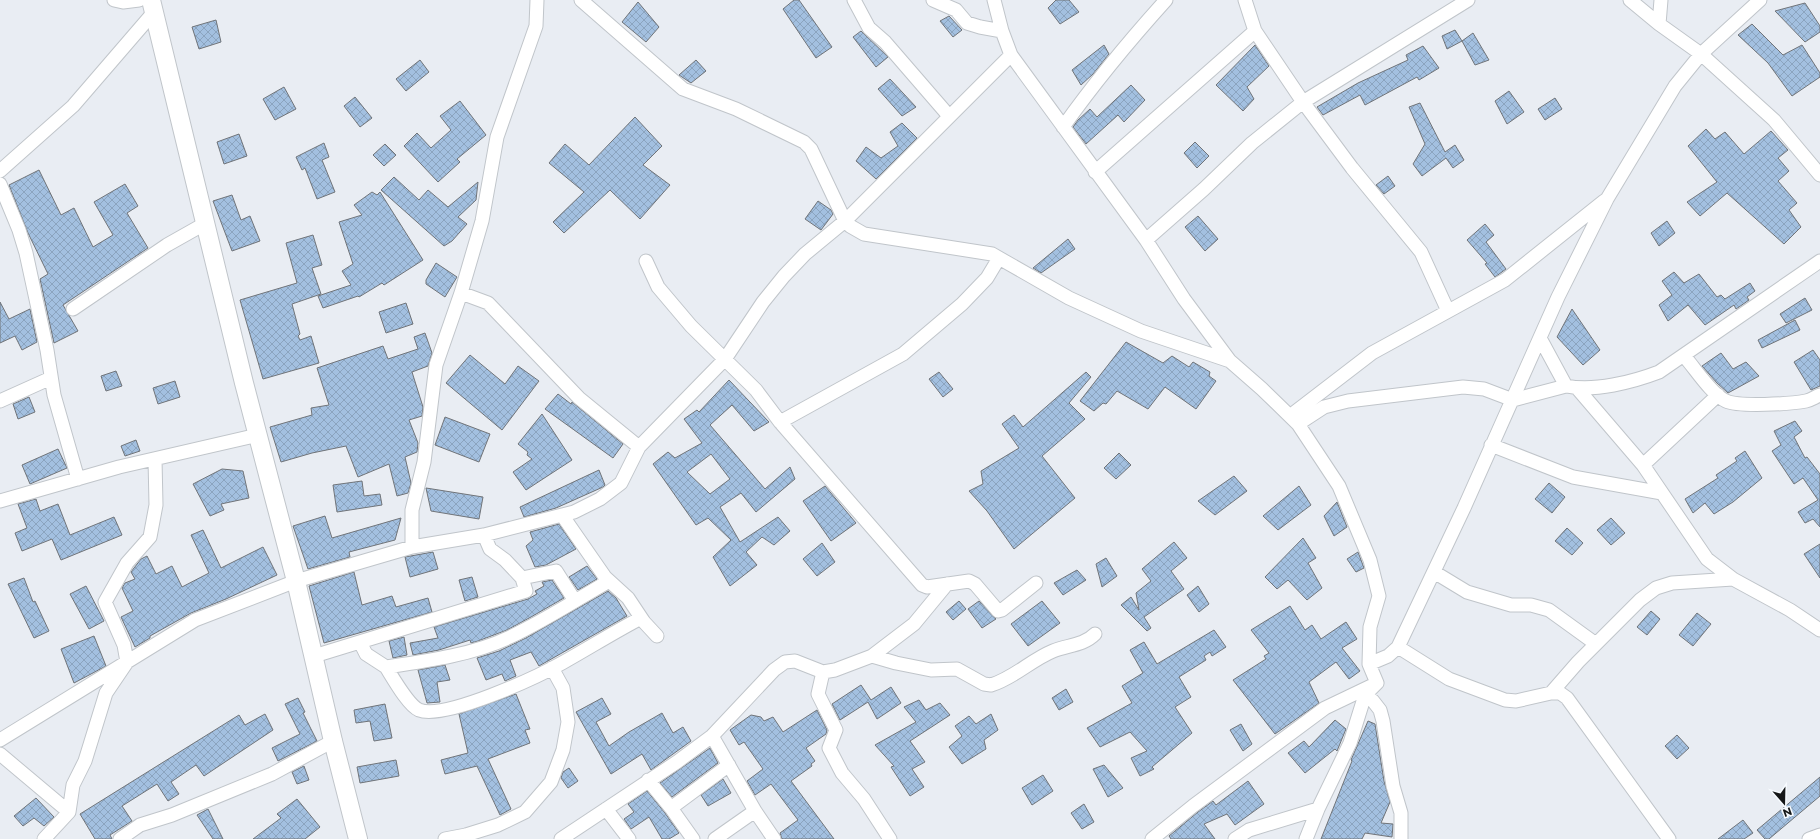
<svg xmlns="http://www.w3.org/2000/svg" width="1820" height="839" viewBox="0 0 1820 839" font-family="Montserrat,sans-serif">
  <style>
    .building { fill: url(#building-cross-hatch); stroke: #707479; fill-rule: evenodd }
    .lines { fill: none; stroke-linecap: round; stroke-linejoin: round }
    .street-casing { stroke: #c0c5ca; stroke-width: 15 }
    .secondary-casing { stroke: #c0c5ca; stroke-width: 20 }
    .street { stroke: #fff; stroke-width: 13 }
    .secondary { stroke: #fff; stroke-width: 18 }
  </style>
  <defs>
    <pattern id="building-cross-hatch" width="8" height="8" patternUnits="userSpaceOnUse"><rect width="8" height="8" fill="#a3c0e0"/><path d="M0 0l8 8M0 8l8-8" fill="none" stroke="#8ba4bf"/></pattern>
  </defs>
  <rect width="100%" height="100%" fill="#e9edf3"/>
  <path class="building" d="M794 0H799L832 47 816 58 783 9Z
    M1056 0H1069L1079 12 1060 24 1048 8Z
    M638 2 659 27 646 42 622 22Z
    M1805 3 1820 26V32L1805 42 1775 11Z
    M949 16 962 30 953 37 940 21Z
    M216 20 221 42 199 49 192 27Z
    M1752 24 1783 55 1802 45 1820 73V77L1792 96 1768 63 1738 35Z
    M1455 30 1462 41 1447 49 1442 36Z
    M861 31 888 57 876 67 853 37Z
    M1473 33 1489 60 1475 65 1462 41Z
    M1104 45 1109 54 1093 74 1081 85 1072 70Z
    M1255 45 1269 66 1247 87 1254 99 1243 111 1216 85Z
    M1423 46 1439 68 1419 80 1417 77 1365 105 1360 95 1323 115 1317 107 1358 83 1408 60 1406 55Z
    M420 60 429 72 406 91 396 79Z
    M696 60 706 71 691 83 679 75Z
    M890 79 916 107 902 116 878 89Z
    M1131 85 1145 100 1124 122 1118 115 1086 144 1073 127 1078 120 1090 109 1097 117Z
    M284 87 296 109 275 120 263 99Z
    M1509 91 1524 112 1507 124 1495 101Z
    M355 97 372 118 360 127 344 106Z
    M1555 98 1562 109 1545 120 1538 109Z
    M460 101 486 135 457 159 460 162 438 182 404 146 417 133 431 148 451 130 440 116Z
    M1420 103 1445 152 1455 145 1464 160 1453 168 1446 158 1422 176 1413 164 1425 144 1409 107Z
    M635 117 662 146 643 165 670 185 640 219 610 190 564 233 553 222 584 192 549 163 565 144 589 165Z
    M902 123 917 138 876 179 856 161 866 147 881 158 898 146 890 132Z
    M1706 129 1715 139 1725 132 1744 154 1771 131 1788 150 1778 158 1789 171 1778 181 1797 203 1789 210 1801 227 1784 244 1727 193 1700 216 1687 202 1717 182 1688 146Z
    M239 134 247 156 224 164 217 142Z
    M1195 142 1209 156 1197 168 1184 153Z
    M324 143 329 157 322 160 335 192 317 199 305 168 302 170 296 157Z
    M385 144 396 155 384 166 373 155Z
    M39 170 61 215 74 208 93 247 113 235 94 202 125 184 138 206 127 213 148 248 63 305 78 331 54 343 40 279 48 274 28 233 9 185Z
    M1388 176 1395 186 1384 194 1376 185Z
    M394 177 419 200 428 190 448 207 478 182 476 200 458 217 467 224 452 241 444 246 381 190Z
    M372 192 377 195 380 192 423 260 384 285 382 283 359 297 358 296 323 308 318 296 351 285 342 271 353 264 339 222 362 215 354 205Z
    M232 195 241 220 250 216 260 241 232 251 213 201Z
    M818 201 831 210 833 214 821 230 805 219Z
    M1198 216 1218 239 1205 251 1185 227Z
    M1667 221 1675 233 1659 246 1651 233Z
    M1485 224 1494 235 1486 242 1506 269 1495 277 1485 264 1487 263 1467 240Z
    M313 235 322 265 312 268 321 294 292 304 300 334 298 336 300 340 311 336 319 363 263 379 240 300 297 283 286 243Z
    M1068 239 1075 249 1041 273 1033 268Z
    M436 263 457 277 445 297 426 284V280Z
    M1674 272 1684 283 1699 274 1717 297 1721 295 1725 299 1750 283 1755 291 1747 297 1749 300 1739 307 1736 309 1734 305 1705 325 1688 305 1668 321 1659 305 1672 295 1662 281Z
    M1805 298 1812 310 1786 323 1780 314Z
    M0 302 9 319 30 309 37 342 22 350 15 336 0 343Z
    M406 303 413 324 386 333 379 312Z
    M1572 309 1600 350 1583 365 1557 337Z
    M1795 320 1800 330 1762 348 1758 340Z
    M425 333 432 353 428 366 412 372 423 407 422 416 409 420 418 443 417 452 405 457 411 483 408 493 397 496 389 464 358 477 346 446 312 453 281 462 270 427 312 415 311 408 329 405 317 368 383 346 388 359 418 349 414 337Z
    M1126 342 1163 363 1172 356 1189 367 1193 362 1210 372 1209 376 1216 381 1196 409 1165 387 1148 409 1117 391 1106 404 1103 403 1094 411 1080 401Z
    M1813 350 1820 360V386L1811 390 1794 362Z
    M1721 353 1733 369 1746 362 1759 376 1728 393 1717 383 1702 366Z
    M470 355 505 384 518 366 539 381 502 430 446 383Z
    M116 371 122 386 106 391 101 376Z
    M939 372 953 389 943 397 929 379Z
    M1086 372 1091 377 1069 403 1085 419 1042 456 1075 498 1014 549 987 511 969 491 983 484 981 471 1019 448 1002 424 1014 415 1023 427Z
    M729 380 769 422 754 431 732 405 710 425 765 489 790 467 795 479 756 512 741 493 720 507 740 542 778 517 790 531 774 545 762 537 746 552 757 565 730 586 713 557 731 540 708 518 696 525 653 464 668 452 675 458 702 443 684 419 697 410 699 412ZM711 454 730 479 710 494 687 472Z
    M175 381 180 397 158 404 153 388Z
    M558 394 571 404 572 402 623 444 613 458 545 409Z
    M29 397 35 412 18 419 13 404Z
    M542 414 572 460 526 490 513 472 532 459 527 455 528 452 518 444Z
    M445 417 490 434 479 462 435 445Z
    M1795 421 1802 431 1794 437 1805 458 1807 457 1820 474V527L1813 519 1805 523 1798 512 1818 500 1803 478 1794 484 1772 451 1781 445 1774 431Z
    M136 440 140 451 125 456 121 446Z
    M58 449 67 468 30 484 22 465Z
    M1745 451 1762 478 1733 502 1714 514 1705 503 1693 513 1685 499 1718 478 1716 475 1737 461 1735 458Z
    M1119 453 1131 465 1116 479 1104 468Z
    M222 469 243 471 249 498 221 504 224 510 210 516 193 484Z
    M599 470 605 485 603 487 556 508 524 517 520 507Z
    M1234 476 1247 491 1215 515 1198 501Z
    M362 481 364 496 380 494 382 505 337 512 333 485Z
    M1549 483 1565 497 1552 513 1535 499Z
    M825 486 856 523 831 541 803 501Z
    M1299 486 1311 505 1278 530 1263 516Z
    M426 488 483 497 479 519 431 511Z
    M36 499 40 511 58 504 70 535 114 517 122 535 61 560 52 539 22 551 15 533 27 528 18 504Z
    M1337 502 1347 527 1334 536 1324 516Z
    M325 516 332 538 401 518 395 540 349 552 350 557 308 569 293 526Z
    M1611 518 1625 533 1611 545 1597 530Z
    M559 524 576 549 546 565 535 567 526 546 533 540 530 532Z
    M1567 528 1583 543 1572 555 1555 541Z
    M203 530 221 568 263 547 277 575 226 599 191 613 150 636V638L135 647 121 617 133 611 122 588 125 583 135 579 131 572 134 568 141 559 147 556 156 574 172 566 182 587 209 573 191 535Z
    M1303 538 1316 558 1308 563 1322 588 1307 600 1288 580 1277 589 1265 577Z
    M1174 542 1187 558 1171 571 1184 589 1144 617 1151 628 1147 631 1121 605 1131 597 1139 610 1136 593 1151 581 1142 569Z
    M822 543 835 562 817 576 803 559Z
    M1820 544V578L1804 554Z
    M433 552 438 569 410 577 405 557Z
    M1358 552 1364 568 1356 572 1347 559Z
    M1106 558 1117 576 1102 587 1096 564Z
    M587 566 597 579 578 590 569 577Z
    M1077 570 1086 580 1063 595 1054 583Z
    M354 572 362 605 392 596 396 607 428 598 432 612 324 643 309 586Z
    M472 577 478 597 465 601 459 580Z
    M24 578 33 602 35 601 49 631 34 638 8 584Z
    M552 580 564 598 531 617 507 630 478 641 471 643 470 640 439 650 413 655 410 643 438 638 434 627 528 599 537 594 535 591 544 586 542 582Z
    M86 586 104 621 89 629 70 594Z
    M1198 586 1209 604 1199 612 1187 595Z
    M608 591 616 598 627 616 539 666 531 652 510 660 516 676 505 681 502 674 486 680 477 658 499 651 526 638Z
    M959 601 966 609 953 620 946 612Z
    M979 601 996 619 982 628 968 609Z
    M1042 601 1060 623 1028 646 1011 624Z
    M1290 606 1305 630 1312 625 1321 639 1346 622 1357 639 1342 648 1360 671 1349 679 1336 662 1309 682 1319 703 1275 734 1233 680 1266 659 1264 656 1269 653 1251 630Z
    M1651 611 1660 619 1647 635 1637 627Z
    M1697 613 1711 624 1693 646 1679 635Z
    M1214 630 1226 647 1212 656 1210 652 1204 656 1206 660 1179 677 1191 697 1175 707 1192 733 1152 767 1154 769 1140 776 1131 758 1147 751 1130 732 1100 747 1087 728 1132 703 1122 686 1143 673 1130 650 1144 642 1157 664Z
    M94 636 106 666 74 683 61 649Z
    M404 637 407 655 393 658 389 641Z
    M445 665 450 680 437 682 440 702 427 703 418 670Z
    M861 685 871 700 891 687 901 703 877 719 868 702 840 720 832 704Z
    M1066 689 1073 702 1059 710 1052 698Z
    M516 694 530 729 525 730 530 743 488 759 511 809 500 815 477 766 445 774 441 760 468 753 459 714Z
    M298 698 305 712 303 713 317 741 278 761 272 748 300 734 285 704Z
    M602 698 611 714 596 722 609 746 629 732 662 713 673 733 683 727 691 741 651 770 642 754 611 774 576 712Z
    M919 700 926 710 940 703 950 715 910 741 925 762 912 769 924 787 910 796 891 767 894 766 875 745 916 722 904 707Z
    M385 704 392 738 374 741 370 721 356 723 354 710Z
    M817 710 827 730 826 734 806 748 815 761 811 764 812 766 791 781 834 839H782L780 833 798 820 771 784 755 795 747 781 763 769 744 742 739 745 730 730 751 715 761 717 764 721 773 717 783 732Z
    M265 714 273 730 204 776 196 765 171 782 179 794 168 801 157 784 122 806 132 821 110 835 112 839H95L80 814 239 715 245 725Z
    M991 714 998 730 984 740 986 749 962 764 949 747 962 736 955 726 969 716 976 724Z
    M1335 720 1346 729 1337 751 1335 749 1305 773 1288 753 1304 741 1309 747Z
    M1368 721 1375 724 1384 781 1390 802 1381 823 1393 824 1392 837 1365 833 1362 839H1321L1352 761 1351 760Z
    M1241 724 1252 744 1243 751 1230 730Z
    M1677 735 1689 748 1677 759 1665 746Z
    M710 748 718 763 672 797 660 783Z
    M396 760 399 776 360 783 357 767Z
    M1104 765 1123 788 1108 797 1093 769Z
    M304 766 309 780 297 784 292 772Z
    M569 768 578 781 568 788 561 778 563 772Z
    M1043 775 1053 791 1032 805 1022 788Z
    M1820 777V796L1769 839H1765L1757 830Z
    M723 779 731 793 708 806 701 795Z
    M1248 781 1264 804 1235 825 1227 814 1204 824 1215 839H1171L1169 836 1198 812 1213 801 1216 805Z
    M647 791 665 813 679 833 669 839H662L649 817 631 829 624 819 634 812 628 804Z
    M36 798 54 817 44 826 34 818 23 826 14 816Z
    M297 799 320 827 305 839H253L281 818 277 814Z
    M1084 804 1094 822 1082 829 1071 813Z
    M208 809 223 839H213L197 815Z
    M1743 820 1753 833 1744 839H1718Z"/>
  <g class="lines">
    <g class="street-casing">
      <path id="street" d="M114 0 123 2 139 0
        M581 0 683 89 736 109 804 142 811 149 845 221 850 226 864 234 992 254 1069 298 1141 331 1230 361
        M854 0 869 28 885 42 949 116
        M933 0 956 10 967 23 980 27 1002 31
        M994 0 1002 31 1011 55 1146 240 1184 299 1230 361 1262 389 1298 424 1339 486 1370 560 1379 596 1370 627 1369 664 1377 683 1365 695 1350 743 1318 809 1306 839
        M1245 0 1255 31 1303 102 1352 168 1421 252 1448 311
        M1630 0 1659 24 1701 54 1774 120 1820 175
        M1659 24 1661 0
        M1063 127C1095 82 1129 41 1166 0
        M0 171 73 106 154 12
        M1095 172 1255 31
        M0 184 19 230 26 253 47 350 54 395 78 479
        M1146 240 1204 189 1252 143 1303 102 1468 0
        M646 261 658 287 691 326 756 390 780 422 922 585 927 587 969 581 975 584 998 611 1002 610 1036 583
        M461 293 488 303 579 398 639 447
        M73 309 167 245 206 223
        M1540 338 1566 386C1594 392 1633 382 1659 372L1820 261
        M1684 356C1695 368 1711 394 1726 401 1739 407 1790 404 1806 401 1811 400 1815 397 1820 395
        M1577 388 1643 465 1707 559 1733 579 1790 610 1820 630
        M0 401 51 378
        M1290 416 1372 353 1505 280 1604 201
        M780 422 903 354 962 304 987 278 999 258
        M1298 424 1324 407 1348 401 1463 387 1484 389 1513 400 1566 386
        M1491 445 1573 477 1662 493
        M1643 465 1718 395
        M0 501 119 467 258 435
        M562 515 605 577 628 598 644 622 657 636
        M484 535 490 549 505 560 522 578 556 571 575 601
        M412 547V510L424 462 436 365 461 293 482 221 497 137 536 26 537 0
        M1434 572 1467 592 1511 605H1531L1549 610 1596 644
        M360 642 366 654 386 667C427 661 472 655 510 637 544 621 576 600 609 581
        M1398 647 1449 679 1505 700 1516 701 1551 693H1560L1567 698 1669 839
        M314 656 526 591 522 578
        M872 656 896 663 931 670 957 669 984 684 991 685C1014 678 1031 660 1053 651 1067 645 1083 646 1095 634
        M1369 664 1388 656 1398 647 1464 508 1558 297 1607 199 1675 86 1701 54 1760 0
        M386 667C393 678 408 705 419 710 445 720 537 677 562 663 589 648 614 632 641 618
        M823 672 818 694 836 730 829 748 842 773 864 799 890 839
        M1551 693 1578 662 1640 600 1656 588 1672 583 1733 579
        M1365 695 1373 701 1380 710 1383 721 1393 786 1401 813V839
        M712 736 755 811 715 839
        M0 740 195 620 296 581 412 547 484 535 574 512 600 499 621 483 639 447 725 359 763 302 784 276 805 254 845 221 1011 55
        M0 754 69 812
        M648 780 671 808 693 839
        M671 808 729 765
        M606 809 629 839
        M755 811 774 839
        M44 839 69 812 73 785 85 761 106 693 127 662 124 645 105 602 127 563 150 537 156 505 155 459
        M120 839 140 825 172 815 272 774 333 741
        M445 839 466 835 498 825 525 812 551 782 563 750 568 722 563 688 552 668
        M561 839 677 762 712 736 774 670 785 662 795 661 823 672 835 670 872 656 914 624 947 584
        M1152 839 1193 806 1325 708 1371 686
        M1235 839 1249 830 1318 809
        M1809 839 1820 835"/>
    </g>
    <g class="secondary-casing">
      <path id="secondary" d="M151 0 244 383 296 581 333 741 358 839"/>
    </g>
    <use href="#street" class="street"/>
    <use href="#secondary" class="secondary"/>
  </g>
  <g transform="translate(1784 803) rotate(160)" stroke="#f7fbff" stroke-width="3" paint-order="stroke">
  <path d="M0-3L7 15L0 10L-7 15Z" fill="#151718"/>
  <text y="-6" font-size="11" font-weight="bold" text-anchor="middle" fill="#151718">N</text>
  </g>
</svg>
